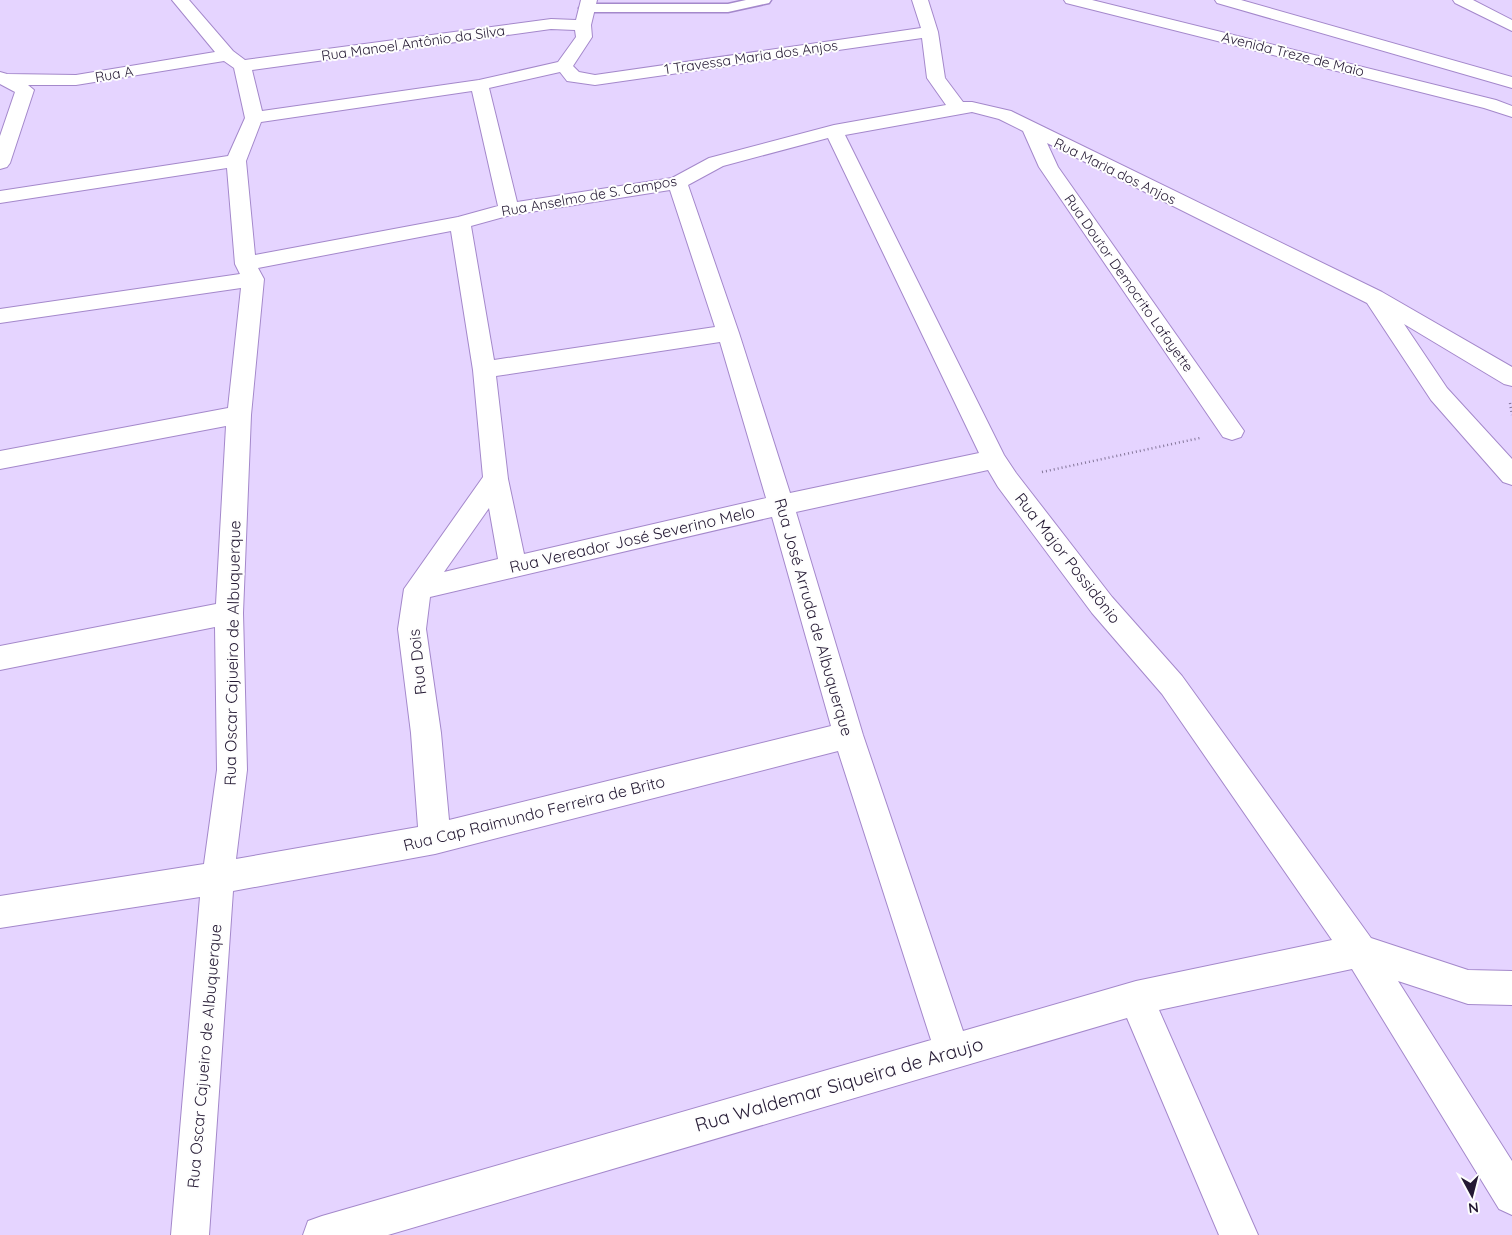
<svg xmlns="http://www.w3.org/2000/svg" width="1512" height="1235" viewBox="0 0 1512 1235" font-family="Quicksand,sans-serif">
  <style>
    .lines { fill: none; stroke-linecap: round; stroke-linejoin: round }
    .lane-casing { stroke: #a488cb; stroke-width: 3 }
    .street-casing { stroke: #a488cb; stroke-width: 2 }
    .path { stroke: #847699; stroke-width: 2.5; stroke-dasharray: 1 3; stroke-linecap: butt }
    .lane { fill: #fff; fill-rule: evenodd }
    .street { fill: #fff; fill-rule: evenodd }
    .labels { text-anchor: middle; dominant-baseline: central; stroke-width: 4; stroke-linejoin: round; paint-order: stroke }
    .far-street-label { font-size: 14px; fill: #241933; stroke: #fefefe }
    .street-label { font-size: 16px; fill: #241933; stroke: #fefefe }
    .near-street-label { font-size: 19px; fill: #241933; stroke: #fefefe }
  </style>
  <rect width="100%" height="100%" fill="#e5d4ff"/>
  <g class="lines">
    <g class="lane-casing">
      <path id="lane" d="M746 0H771L769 3 728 12H586L579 8 586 4H728Z"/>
    </g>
    <g class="street-casing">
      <path id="street" d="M172 0H189L233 51 245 60 551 19 576 20 581 0H597L591 25 592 37 573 66 579 72 595 75 921 28 912 0H928L938 32 945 78 963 102H972L1011 111 1382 292 1512 367V386L1504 384 1404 324 1447 388 1512 459V485L1503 482 1431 400 1367 303 1047 143 1058 167 1244 431 1241 437 1232 440 1223 437 1039 167 1023 131 999 119 972 112 845 135 1004 455 1016 473 1112 597 1182 676 1371 938 1468 970 1512 971V1005L1468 1004 1398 981 1512 1161V1215L1499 1209 1352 969 1159 1010 1258 1235H1219L1127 1018 388 1235H303L308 1221 322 1216 931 1040 838 751 435 854 233 891 209 1235H171L200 897 0 928V896L204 864 217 770 215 627 0 670V646L216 604 226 426 0 469V451L228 408 241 288 0 323V309L240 274 235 264 227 168 0 203V191L228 156 245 118 234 68 224 61 76 85H28L34 90 10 163 7 167 0 169V136L15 92 0 84V72L7 74 76 75 215 52ZM551 29 575 30 576 37 558 62 479 80 262 111 252 70ZM922 38 927 78 946 105 834 125 709 158 672 178 517 202 489 88 560 72 567 81 595 85ZM472 91 498 206 458 217 255 255 246 161 261 122ZM828 138 979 453 790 493 739 333 688 185 723 166ZM670 190 715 327 494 360 471 226 511 215ZM451 231 473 370 483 477 404 589 398 629 411 733 418 827 236 859 247 770 243 613 251 415 264 279 258 268ZM720 342 766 498 524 554 508 479 496 376ZM988 470 998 487 1092 613 1162 694 1332 940 1136 981 963 1031 863 735 796 512ZM489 508 498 559 444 572ZM772 517 831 726 449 820 441 733 426 629 430 597Z
        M1064 0H1092L1496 100 1512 106V117L1484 108 1066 3Z
        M1215 0H1241L1512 77V88L1217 3Z
        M1453 0H1473L1512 20V31L1455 3Z"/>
    </g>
    <path class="path" d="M1510 403 1512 415
      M1042 472 1200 438"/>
    <use href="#lane" class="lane"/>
    <use href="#street" class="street"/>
  </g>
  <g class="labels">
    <g class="far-street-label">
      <text transform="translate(413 43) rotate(-8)">Rua Manoel Antônio da Silva</text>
      <text transform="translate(1293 54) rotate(14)">Avenida Treze de Maio</text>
      <text transform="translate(751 57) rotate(-8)">1 Travessa Maria dos Anjos</text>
      <text transform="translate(114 74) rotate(-10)">Rua A</text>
      <text transform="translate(1115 171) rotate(26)">Rua Maria dos Anjos</text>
      <text transform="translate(589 196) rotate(-10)">Rua Anselmo de S. Campos</text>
      <text transform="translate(1129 283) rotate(55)">Rua Doutor Democrito Lafayette</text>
    </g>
    <g class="street-label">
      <text transform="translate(632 539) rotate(-13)">Rua Vereador José Severino Melo</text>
      <text transform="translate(1068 558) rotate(52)">Rua Major Possidônio</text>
      <text transform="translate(814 617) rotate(74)">Rua José Arruda de Albuquerque</text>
      <text transform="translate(232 653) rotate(-89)">Rua Oscar Cajueiro de Albuquerque</text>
      <text transform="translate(417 662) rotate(-96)">Rua Dois</text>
      <text transform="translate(534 813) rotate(-14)">Rua Cap Raimundo Ferreira de Brito</text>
      <text transform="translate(204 1056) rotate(-85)">Rua Oscar Cajueiro de Albuquerque</text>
    </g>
    <g class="near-street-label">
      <text transform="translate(839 1084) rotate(-16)">Rua Waldemar Siqueira de Araujo</text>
    </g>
  </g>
  <g transform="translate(1472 1195) rotate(173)" stroke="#fefefe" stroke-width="4" paint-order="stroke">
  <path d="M0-4L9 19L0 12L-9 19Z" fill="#241933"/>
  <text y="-8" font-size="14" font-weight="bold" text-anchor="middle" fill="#241933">N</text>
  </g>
</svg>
